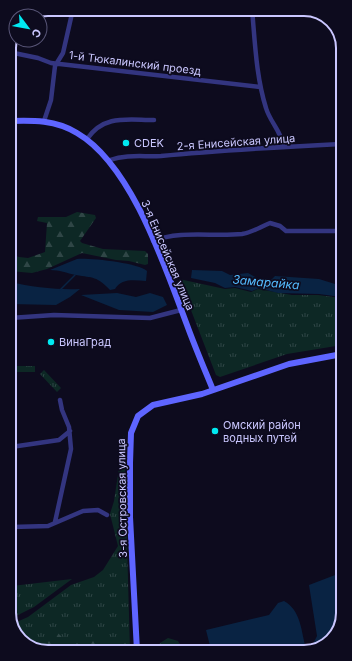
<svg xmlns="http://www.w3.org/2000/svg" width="352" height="661" viewBox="0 0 352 661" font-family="Inter,sans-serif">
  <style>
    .grass { fill: url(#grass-tufts) }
    .forest { fill: url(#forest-firs) }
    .water { fill: #092343 }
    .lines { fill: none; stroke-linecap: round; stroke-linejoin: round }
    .stream { stroke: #092343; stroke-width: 1.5 }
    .street { stroke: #333580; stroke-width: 4.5 }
    .secondary { stroke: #5e65ff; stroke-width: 6 }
    .poi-dot { fill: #00eaf2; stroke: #0d0b1e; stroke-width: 1.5 }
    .labels { text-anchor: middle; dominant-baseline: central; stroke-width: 3.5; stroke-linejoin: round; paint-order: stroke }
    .street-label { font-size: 11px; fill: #cac7ff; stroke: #0d0b1e }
    .poi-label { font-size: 11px; fill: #cac7ff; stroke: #0d0b1e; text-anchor: start }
    .water-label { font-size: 12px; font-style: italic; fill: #55bcff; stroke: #0d0b1e }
    .rim { fill: none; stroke: #cac7ff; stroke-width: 2 }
  </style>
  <defs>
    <pattern id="grass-tufts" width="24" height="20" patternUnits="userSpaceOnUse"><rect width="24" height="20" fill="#0d2825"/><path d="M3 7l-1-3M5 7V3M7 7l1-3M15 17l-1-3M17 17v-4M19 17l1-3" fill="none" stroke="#2f4646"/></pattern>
    <pattern id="forest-firs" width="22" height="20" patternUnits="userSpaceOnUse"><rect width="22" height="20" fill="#0d2825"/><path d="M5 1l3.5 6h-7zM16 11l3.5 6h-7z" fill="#2f4646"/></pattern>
  </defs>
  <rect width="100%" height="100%" fill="#0d0b1e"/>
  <path class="grass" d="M179 279 225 289 235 288 251 292 258 289 292 295H318L341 298 342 345 287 354 220 377 216 375Z
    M11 366H35V372H11Z
    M44 370 61 388 57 392 40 374Z
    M124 435 130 651 45 652 24 644 12 628V624L28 617 71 585 94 577 103 570 118 546 110 514 114 501Z
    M72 579 34 607 12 618V586Z"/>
  <path class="forest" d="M77 212 95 215 96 218 80 241 82 243 103 249 145 251 148 254V264L145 265 129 261 116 260 82 253 47 269 32 273 10 271V256L28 258 45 252 47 223 37 221 38 217H66Z
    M55 631C63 636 66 645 75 649 89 644 102 627 108 651H44L41 640 49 632Z
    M168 638 178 641 183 650 158 651 160 643Z"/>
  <path class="water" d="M77 259C91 258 138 263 147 271L146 281C134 280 121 278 115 289L110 290C97 276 93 278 76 275 66 273 60 270 50 270Z
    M192 270 222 271 230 275 248 273 257 278 272 279 275 276 319 279 335 284 340 281 341 297 319 294 278 293 259 288 252 291 235 287 225 288 215 283 191 278Z
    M10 282C32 287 57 290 80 289L70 297 56 305 10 304Z
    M117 293 136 297 150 293 163 297 167 305 153 312 119 310 81 295Z
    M343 572V615L336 635 319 649 211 650 206 630 269 615 278 603 284 601C300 610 301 628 305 645L313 644 317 636 309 585Z"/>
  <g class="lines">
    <path class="stream" d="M60 290 75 275"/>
    <path class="street" d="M252 9C255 42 256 76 266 108 270 122 282 132 283 147
      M9 52 38 58 51 63 260 87
      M44 121 51 100 55 66 63 53 73 9
      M87 139C104 114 128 120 154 120
      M110 160C127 154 144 157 161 156 221 150 281 147 341 144
      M153 241C181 230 212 237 242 234 253 232 260 227 270 223L280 226 286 231H341
      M10 318 54 315 150 318 181 310
      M11 447 59 440 70 431
      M55 522 71 449 69 427 62 410 60 400
      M12 527 48 526 83 511 98 510 107 515"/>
    <path class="secondary" d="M9 121C33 120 56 120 77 133 132 165 165 267 187 325 195 347 204 368 213 390
      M137 651 130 517V463L131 433 138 416 153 405 202 394 289 364 342 354"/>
  </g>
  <g class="poi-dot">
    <circle cx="126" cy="143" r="4"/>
    <circle cx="51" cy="342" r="4"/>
    <circle cx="215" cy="431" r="4"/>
  </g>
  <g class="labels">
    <g class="street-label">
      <text transform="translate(135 63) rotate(7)">1-й Тюкалинский проезд</text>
      <text transform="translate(236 142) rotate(-4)">2-я Енисейская улица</text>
      <text transform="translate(168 255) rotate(67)">3-я Енисейская улица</text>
      <text transform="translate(122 498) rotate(-91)">3-я Островская улица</text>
    </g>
    <g class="poi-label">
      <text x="134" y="143">CDEK</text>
      <text x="59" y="342">ВинаГрад</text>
      <text x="223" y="425">Омский район<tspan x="223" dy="13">водных путей</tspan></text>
    </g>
    <g class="water-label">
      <text transform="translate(266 282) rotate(5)">Замарайка</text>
    </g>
  </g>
  <path d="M0 0H352V661H0ZM48 16H304A32 32 0 0 1 336 48V613A32 32 0 0 1 304 645H48A32 32 0 0 1 16 613V48A32 32 0 0 1 48 16Z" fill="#0d0b1e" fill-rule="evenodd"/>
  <path class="rim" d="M48 16H304A32 32 0 0 1 336 48V613A32 32 0 0 1 304 645H48A32 32 0 0 1 16 613V48A32 32 0 0 1 48 16Z"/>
  <g transform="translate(28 28) rotate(122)"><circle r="19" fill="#0d0b1e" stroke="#595678"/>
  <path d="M0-3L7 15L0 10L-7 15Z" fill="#00eaf2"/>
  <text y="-6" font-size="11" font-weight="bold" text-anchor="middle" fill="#cac7ff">С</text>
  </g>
</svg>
